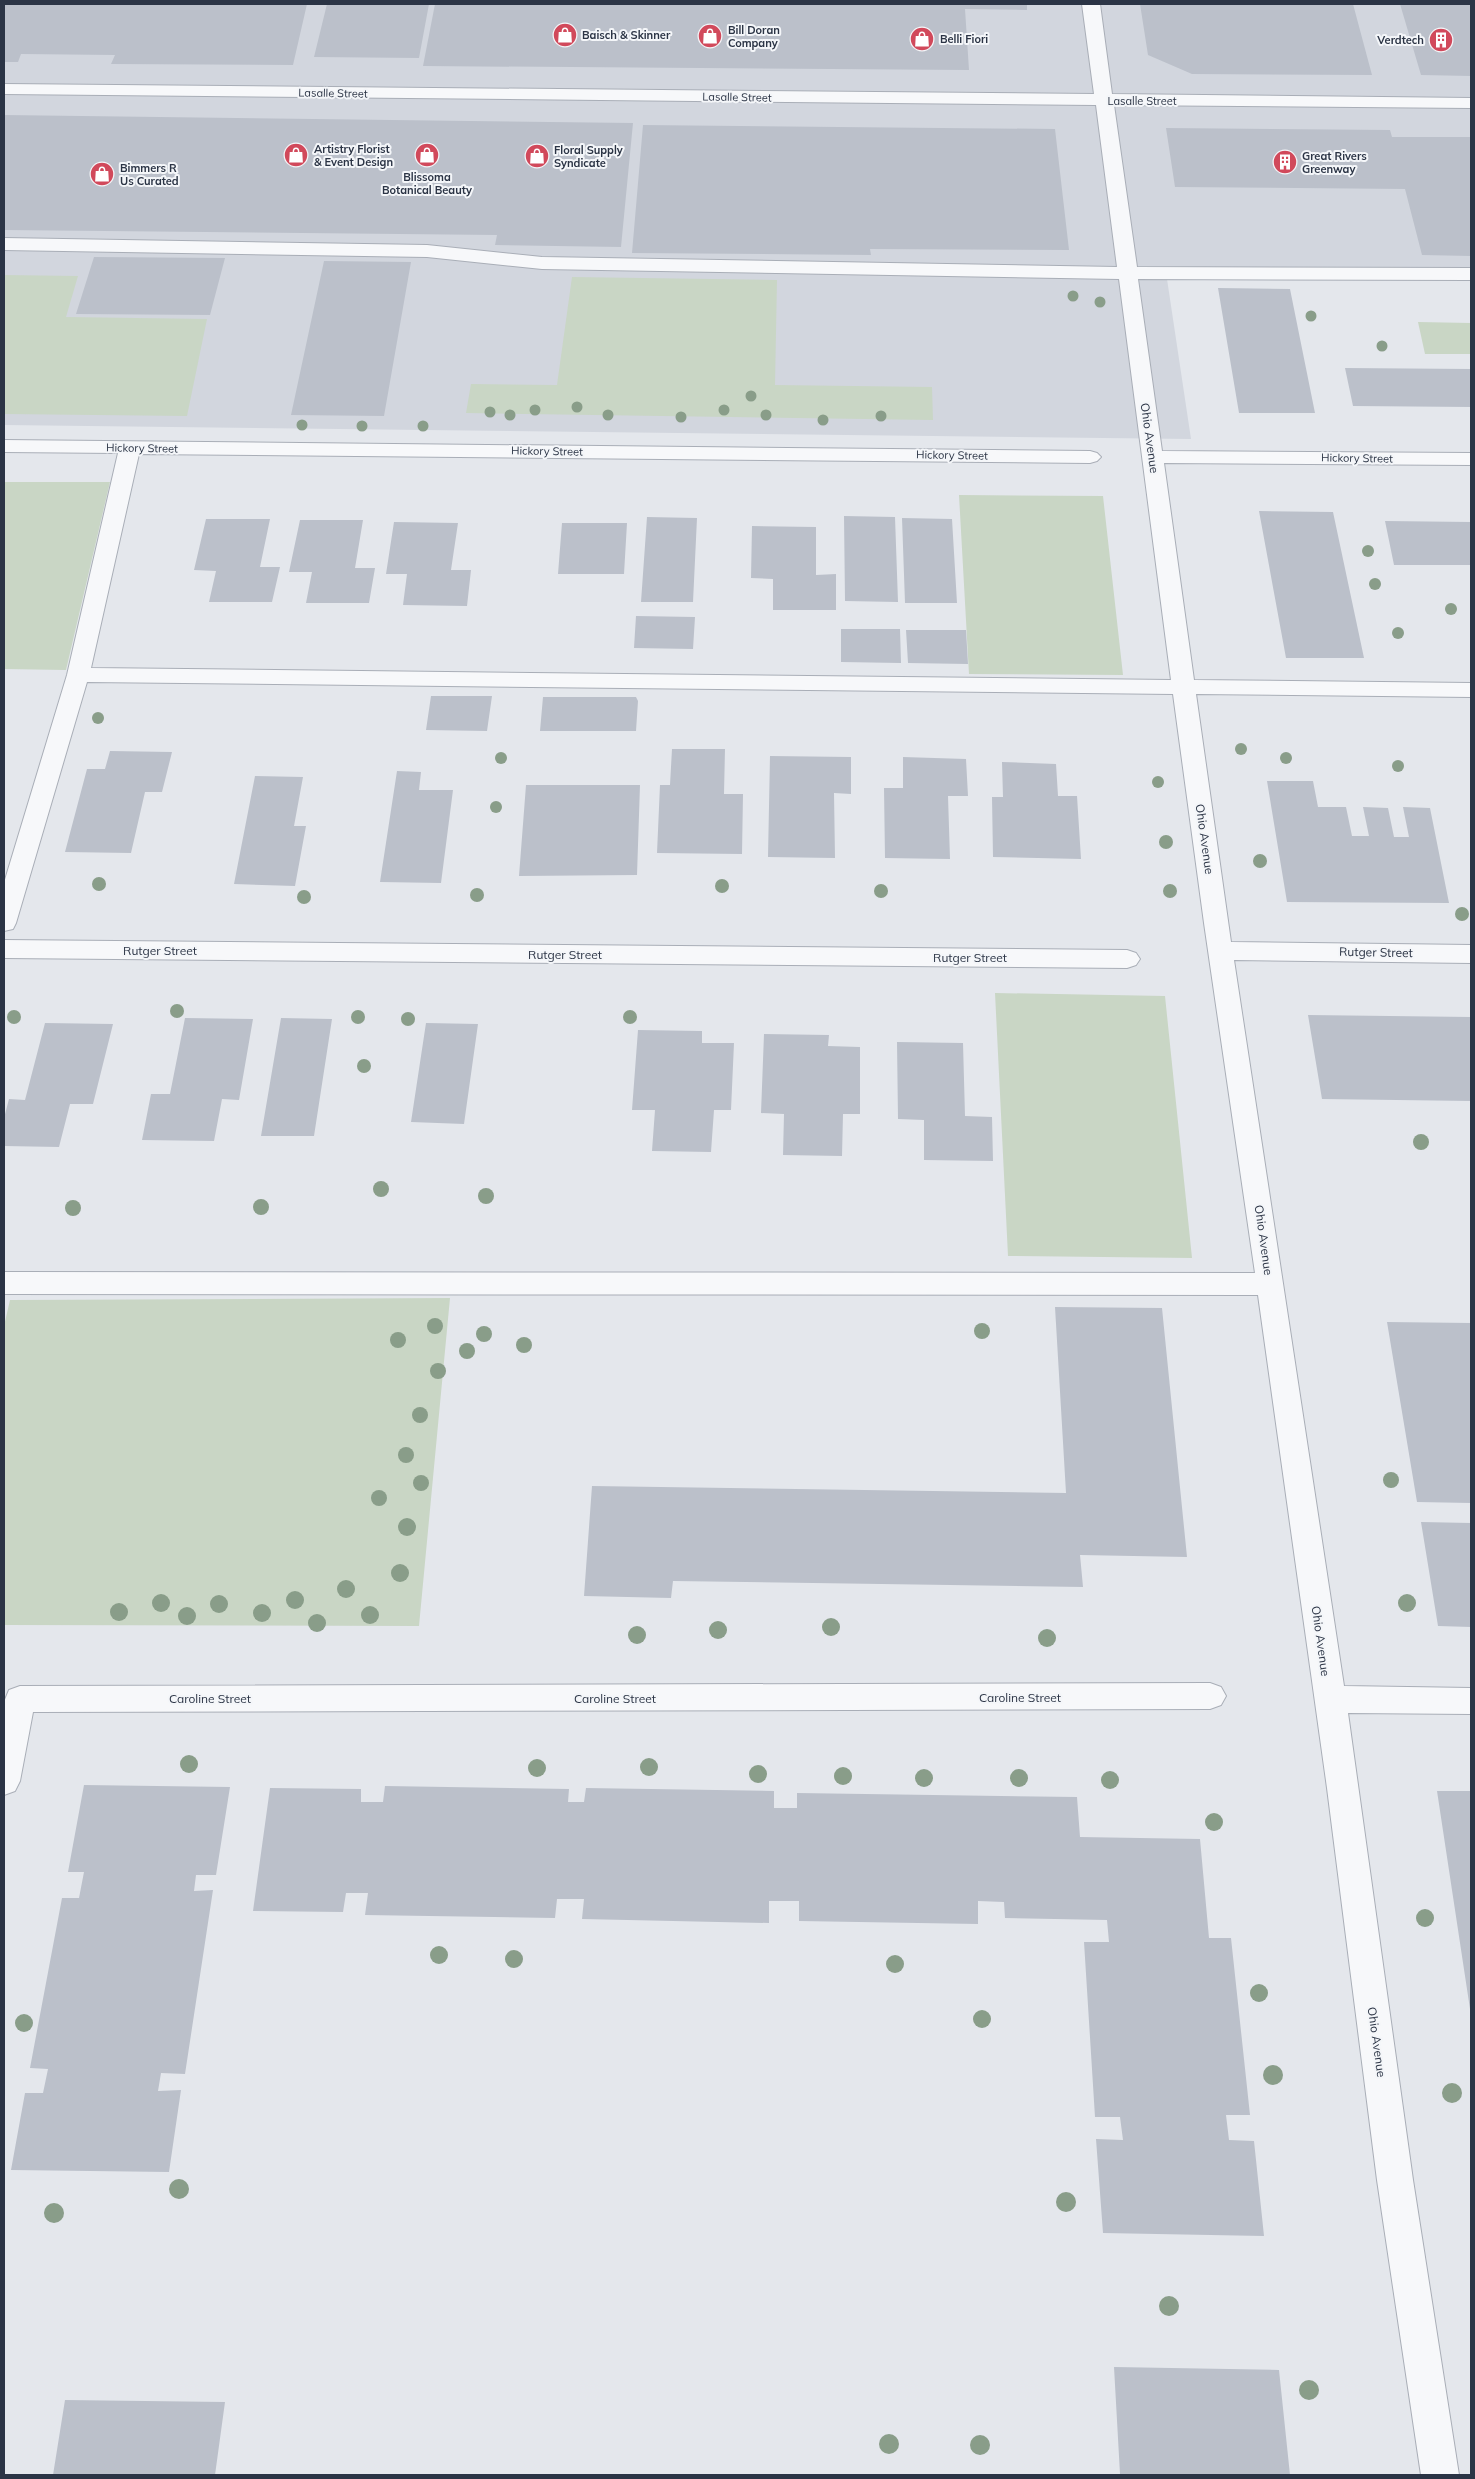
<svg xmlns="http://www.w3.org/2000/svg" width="1475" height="2479" viewBox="0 0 1475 2479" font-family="Mulish,sans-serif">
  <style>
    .built { fill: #d2d6de }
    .green { fill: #c9d6c5 }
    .building { fill: #bbc0ca }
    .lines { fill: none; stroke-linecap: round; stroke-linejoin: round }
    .minor-casing { stroke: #a9aeb7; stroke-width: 2 }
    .minor { fill: #f7f8fa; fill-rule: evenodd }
    .tree { fill: #899d89 }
    .labels { text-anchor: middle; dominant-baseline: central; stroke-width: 4; stroke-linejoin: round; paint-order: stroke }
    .far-poi-label { font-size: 11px; font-weight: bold; fill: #2b3445; stroke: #f4f6f9; text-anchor: start }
    .far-street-label { font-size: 11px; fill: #2b3445; stroke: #f4f6f9 }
    .street-label { font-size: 12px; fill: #2b3445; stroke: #f4f6f9 }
  </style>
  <rect width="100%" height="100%" fill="#e4e7ec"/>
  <path class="built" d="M4 4H1471V280L1167 279 1191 439 4 425Z"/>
  <path class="green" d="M4 275 78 276 66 317 207 319 187 416 4 414Z
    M572 277 777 280 775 385 932 387 933 420 466 413 471 384 557 385Z
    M1418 322 1471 323V354H1425Z
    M4 482H110L66 670 4 669Z
    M959 495 1103 496 1123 675 969 674Z
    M995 993 1165 996 1192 1258 1008 1256Z
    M450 1298 419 1626 4 1625V1326L10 1300Z"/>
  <path class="building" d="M4 4H307L293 65 111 64 115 55 21 54 18 62H4Z
    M327 4H429L419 58 314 57Z
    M435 4H1027V10L965 9 969 70 423 66Z
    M1140 4H1353L1372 75 1192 74 1148 55Z
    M1400 4H1471V76L1421 75Z
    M4 115 633 123 621 247 495 245 497 235 4 230Z
    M643 125 1055 129 1069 250 870 249 871 255 632 253Z
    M1166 128 1390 130 1392 137H1471V256L1422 255 1405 189 1175 187Z
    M94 257 225 258 210 315 76 314Z
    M324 261 411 262 384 416 291 415Z
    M1218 288 1290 289 1315 413H1239Z
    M1345 368 1471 369V407L1353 406Z
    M1259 511 1333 512 1364 658H1286Z
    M844 516 895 517 898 602 845 601Z
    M647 517 697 518 693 602H641Z
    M902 518 952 519 957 603H905Z
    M206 519H270L260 567H280L272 602H209L216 571 194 570Z
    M300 520H363L355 568H375L369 603H306L312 572H289Z
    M1385 521 1471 522V565H1394Z
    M394 522 458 523 451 570H471L467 606 403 605 407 574H386Z
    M562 523H627L624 574H558Z
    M752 526 816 527V575L836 574V610H773V579L751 578Z
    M636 616 695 617 693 649 634 648Z
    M841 629H900L901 663 841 662Z
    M906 630H966L968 664 908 663Z
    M431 696H492L487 731 426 730Z
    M543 697H636L638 701 636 731H540Z
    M672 749H725L724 794H743L742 854 657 853 660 785H670Z
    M110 751 172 752 162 792H145L131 853 65 852 87 769H105Z
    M770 756 851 757V794L834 793 835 858 768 857Z
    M903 757 966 759 968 796H948L950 859 885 858 884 788H903Z
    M1002 762 1056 764 1058 796H1077L1081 859 993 857 992 797H1003Z
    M397 771 421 772 419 790H453L441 883 380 882Z
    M255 776 303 777 294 826H306L295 886 234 884Z
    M1267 781H1313L1318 807H1346L1352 836H1369L1363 807 1388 808 1394 837H1409L1403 807 1430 808 1449 903 1287 902Z
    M526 785H640L637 875 519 876Z
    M1308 1015 1471 1017V1101L1322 1099Z
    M185 1018 253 1019 239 1100 222 1099 214 1141 142 1140 151 1094H170Z
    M281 1018 332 1019 314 1136H261Z
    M45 1023 113 1024 93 1104H70L59 1147 4 1146V1118L9 1099 25 1100Z
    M426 1023 478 1024 464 1124 411 1122Z
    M638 1030 702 1031V1043H734L731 1110H714L711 1152 652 1151 655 1110H632Z
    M764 1034 829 1035 828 1046 860 1047V1114H843L842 1156 783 1155 784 1114 761 1113Z
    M897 1042 963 1043 965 1116 992 1117 993 1161 924 1160V1120L898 1119Z
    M1055 1307 1162 1308 1187 1557 1080 1555 1083 1587 673 1581 671 1598 584 1596 592 1486 1066 1493Z
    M1387 1322 1471 1323V1503L1417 1502Z
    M1421 1522 1471 1523V1627L1438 1626Z
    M84 1785 230 1787 216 1875H196L194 1891 213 1890 185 2074 161 2073 158 2091 181 2090 169 2172 11 2170 25 2093H43L48 2069 30 2068 62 1898H79L84 1872H68Z
    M385 1786 569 1789 568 1802H584L586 1788 774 1791V1808H797V1793L1077 1797 1080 1837 1200 1839 1209 1938H1231L1250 2115H1226L1229 2140 1254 2141 1264 2236 1103 2233 1096 2139 1123 2140 1120 2117H1095L1084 1942H1109L1107 1920 1005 1918 1004 1902 978 1901V1924L799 1921V1901H769V1923L582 1919 584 1899H557L555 1918 365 1915 368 1893H346L343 1912 253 1911 270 1788 361 1789V1802H383Z
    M1437 1791H1471V2009H1470Z
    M1114 2367 1279 2370 1290 2475 1120 2474Z
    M65 2400 225 2402 215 2475H53Z"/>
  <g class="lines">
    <g class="minor-casing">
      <path id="minor" d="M1082 4H1100L1112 94 1471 98V108L1114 105 1137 267 1471 268V280L1138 279 1162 451 1471 453V465L1164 463 1194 680 1471 683V697L1196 694 1231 942 1471 945V963L1234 960 1344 1686 1471 1688V1714L1348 1713 1413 2180 1459 2475H1421L1377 2180 1327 1788 1258 1295 4 1294V1272L1255 1273 1204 923 1173 694 87 682 16 923 13 929 4 931V883L67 675 118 453 4 452V440L1090 451 1097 453 1101 457 1097 461 1090 463 139 454 91 668 1171 680 1119 279 542 269 427 257 4 250V238L427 245 542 257 1117 267 1096 105 4 94V84L1094 94Z
        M4 940 1127 950 1136 953 1140 959 1136 965 1127 968 4 958Z
        M1210 1683 1221 1687 1226 1696 1221 1705 1210 1709 33 1712 20 1781 15 1791 4 1795V1702L9 1690 20 1686Z"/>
    </g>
    <use href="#minor" class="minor"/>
  </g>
  <g class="tree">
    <circle cx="1073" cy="296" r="5.5"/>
    <circle cx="1100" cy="302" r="5.5"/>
    <circle cx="1311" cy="316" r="5.5"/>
    <circle cx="1382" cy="346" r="5.5"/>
    <circle cx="751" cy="396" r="5.5"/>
    <circle cx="577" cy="407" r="5.5"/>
    <circle cx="535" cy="410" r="5.5"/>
    <circle cx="724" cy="410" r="5.5"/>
    <circle cx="490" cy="412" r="5.5"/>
    <circle cx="510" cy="415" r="5.5"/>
    <circle cx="608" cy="415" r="5.5"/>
    <circle cx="766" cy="415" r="5.5"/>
    <circle cx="881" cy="416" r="5.5"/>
    <circle cx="681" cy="417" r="5.5"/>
    <circle cx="823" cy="420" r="5.5"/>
    <circle cx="302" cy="425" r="5.5"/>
    <circle cx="362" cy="426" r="5.5"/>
    <circle cx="423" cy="426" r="5.5"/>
    <circle cx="1368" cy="551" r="6"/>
    <circle cx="1375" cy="584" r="6"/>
    <circle cx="1451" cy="609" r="6"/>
    <circle cx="1398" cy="633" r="6"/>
    <circle cx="98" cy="718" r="6"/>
    <circle cx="1241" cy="749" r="6"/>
    <circle cx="501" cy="758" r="6"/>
    <circle cx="1286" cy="758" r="6"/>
    <circle cx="1398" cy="766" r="6"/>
    <circle cx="1158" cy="782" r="6"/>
    <circle cx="496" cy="807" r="6"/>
    <circle cx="1166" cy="842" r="7"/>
    <circle cx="1260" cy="861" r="7"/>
    <circle cx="99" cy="884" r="7"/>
    <circle cx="722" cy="886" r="7"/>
    <circle cx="881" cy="891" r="7"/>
    <circle cx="1170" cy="891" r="7"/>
    <circle cx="477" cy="895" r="7"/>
    <circle cx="304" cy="897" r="7"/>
    <circle cx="1462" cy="914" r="7"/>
    <circle cx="177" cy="1011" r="7"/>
    <circle cx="14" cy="1017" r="7"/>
    <circle cx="358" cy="1017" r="7"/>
    <circle cx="630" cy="1017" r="7"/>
    <circle cx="408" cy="1019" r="7"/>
    <circle cx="364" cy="1066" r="7"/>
    <circle cx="1421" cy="1142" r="8"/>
    <circle cx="381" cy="1189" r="8"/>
    <circle cx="486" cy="1196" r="8"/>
    <circle cx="261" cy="1207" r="8"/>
    <circle cx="73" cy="1208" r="8"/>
    <circle cx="435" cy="1326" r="8"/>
    <circle cx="982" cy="1331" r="8"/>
    <circle cx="484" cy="1334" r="8"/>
    <circle cx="398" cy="1340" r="8"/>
    <circle cx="524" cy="1345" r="8"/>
    <circle cx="467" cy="1351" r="8"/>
    <circle cx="438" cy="1371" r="8"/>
    <circle cx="420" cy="1415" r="8"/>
    <circle cx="406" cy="1455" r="8"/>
    <circle cx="1391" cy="1480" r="8"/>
    <circle cx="421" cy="1483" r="8"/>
    <circle cx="379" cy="1498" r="8"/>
    <circle cx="407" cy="1527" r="9"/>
    <circle cx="400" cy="1573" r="9"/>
    <circle cx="346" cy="1589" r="9"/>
    <circle cx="295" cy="1600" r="9"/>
    <circle cx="161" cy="1603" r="9"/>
    <circle cx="1407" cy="1603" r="9"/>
    <circle cx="219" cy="1604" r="9"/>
    <circle cx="119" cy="1612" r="9"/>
    <circle cx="262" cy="1613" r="9"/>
    <circle cx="370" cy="1615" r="9"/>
    <circle cx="187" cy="1616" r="9"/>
    <circle cx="317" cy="1623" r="9"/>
    <circle cx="831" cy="1627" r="9"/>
    <circle cx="718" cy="1630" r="9"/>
    <circle cx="637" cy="1635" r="9"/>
    <circle cx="1047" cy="1638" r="9"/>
    <circle cx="189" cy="1764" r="9"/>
    <circle cx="649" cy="1767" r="9"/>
    <circle cx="537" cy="1768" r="9"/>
    <circle cx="758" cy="1774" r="9"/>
    <circle cx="843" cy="1776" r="9"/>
    <circle cx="924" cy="1778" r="9"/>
    <circle cx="1019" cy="1778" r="9"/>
    <circle cx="1110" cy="1780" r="9"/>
    <circle cx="1214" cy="1822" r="9"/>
    <circle cx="1425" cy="1918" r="9"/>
    <circle cx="439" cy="1955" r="9"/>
    <circle cx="514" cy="1959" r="9"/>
    <circle cx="895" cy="1964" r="9"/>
    <circle cx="1259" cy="1993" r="9"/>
    <circle cx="982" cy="2019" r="9"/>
    <circle cx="24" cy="2023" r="9"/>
    <circle cx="1273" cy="2075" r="10"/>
    <circle cx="1452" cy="2093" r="10"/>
    <circle cx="179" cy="2189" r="10"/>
    <circle cx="1066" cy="2202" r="10"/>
    <circle cx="54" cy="2213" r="10"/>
    <circle cx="1169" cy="2306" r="10"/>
    <circle cx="1309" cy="2390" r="10"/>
    <circle cx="889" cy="2444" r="10"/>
    <circle cx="980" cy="2445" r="10"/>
  </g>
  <defs>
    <g id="shop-disc" transform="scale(1.25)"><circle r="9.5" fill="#d1495b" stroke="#f4f6f9"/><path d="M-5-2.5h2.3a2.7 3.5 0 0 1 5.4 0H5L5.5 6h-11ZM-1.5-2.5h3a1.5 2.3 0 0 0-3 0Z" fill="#fff"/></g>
    <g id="building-disc" transform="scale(1.25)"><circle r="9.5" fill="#d1495b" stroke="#f4f6f9"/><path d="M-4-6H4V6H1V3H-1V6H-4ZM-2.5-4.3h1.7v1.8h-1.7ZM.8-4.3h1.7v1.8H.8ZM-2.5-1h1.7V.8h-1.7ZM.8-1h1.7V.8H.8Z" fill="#fff"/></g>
  </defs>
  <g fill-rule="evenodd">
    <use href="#shop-disc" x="565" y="35"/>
    <use href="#shop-disc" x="710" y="36"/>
    <use href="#shop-disc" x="922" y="39"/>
    <use href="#building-disc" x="1441" y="40"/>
    <use href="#shop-disc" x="296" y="155"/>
    <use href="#shop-disc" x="427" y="155"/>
    <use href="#shop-disc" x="537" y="156"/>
    <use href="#building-disc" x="1285" y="162"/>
    <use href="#shop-disc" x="102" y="174"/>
  </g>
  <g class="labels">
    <g class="far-poi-label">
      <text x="728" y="30">Bill Doran<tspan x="728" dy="13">Company</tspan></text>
      <text x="582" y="35">Baisch &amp; Skinner</text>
      <text x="940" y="39">Belli Fiori</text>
      <text x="1424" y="40" text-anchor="end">Verdtech</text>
      <text x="314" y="149">Artistry Florist<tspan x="314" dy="13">&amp; Event Design</tspan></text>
      <text x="554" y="150">Floral Supply<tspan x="554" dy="13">Syndicate</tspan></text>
      <text x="1302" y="156">Great Rivers<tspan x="1302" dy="13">Greenway</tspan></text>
      <text x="120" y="168">Bimmers R<tspan x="120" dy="13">Us Curated</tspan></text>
      <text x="427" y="177" text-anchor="middle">Blissoma<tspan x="427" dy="13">Botanical Beauty</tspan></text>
    </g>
    <g class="far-street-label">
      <text transform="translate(333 93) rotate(1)">Lasalle Street</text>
      <text transform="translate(737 97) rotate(1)">Lasalle Street</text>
      <text x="1142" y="101">Lasalle Street</text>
      <text transform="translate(142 448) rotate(1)">Hickory Street</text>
      <text transform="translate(547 451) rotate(1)">Hickory Street</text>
      <text transform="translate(952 455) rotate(1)">Hickory Street</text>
      <text transform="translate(1357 458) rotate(1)">Hickory Street</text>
    </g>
    <g class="street-label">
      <text transform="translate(1150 438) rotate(82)">Ohio Avenue</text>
      <text transform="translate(1205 839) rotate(82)">Ohio Avenue</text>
      <text x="160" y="950">Rutger Street</text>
      <text transform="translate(1376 952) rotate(1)">Rutger Street</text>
      <text x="565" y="954">Rutger Street</text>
      <text x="970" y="957">Rutger Street</text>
      <text transform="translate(1264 1240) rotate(82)">Ohio Avenue</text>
      <text transform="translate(1321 1641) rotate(82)">Ohio Avenue</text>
      <text x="1020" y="1697">Caroline Street</text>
      <text x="210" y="1698">Caroline Street</text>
      <text x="615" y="1698">Caroline Street</text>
      <text transform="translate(1377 2042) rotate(82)">Ohio Avenue</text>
    </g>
  </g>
  <rect width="1475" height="2479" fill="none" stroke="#2b3445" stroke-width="10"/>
</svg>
